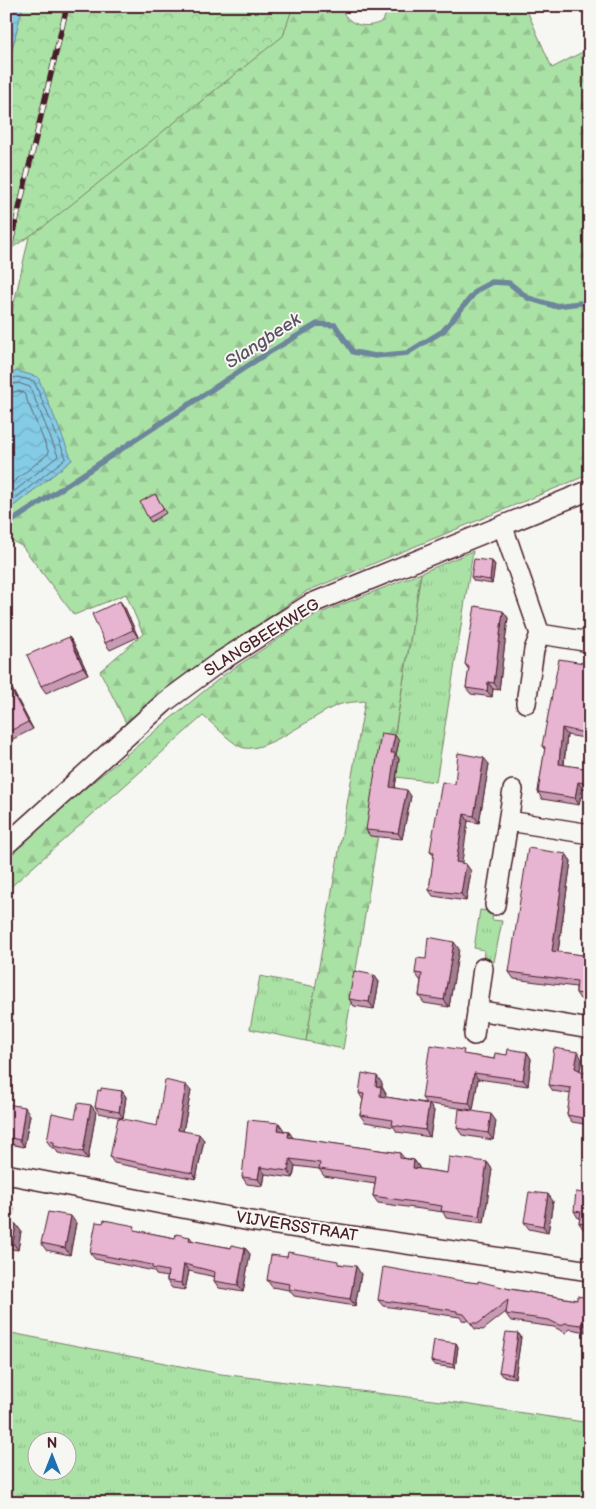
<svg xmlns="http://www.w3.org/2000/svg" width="596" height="1509" viewBox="0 0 596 1509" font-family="'Balsamiq Sans',sans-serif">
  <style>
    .grass { fill: url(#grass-tufts); stroke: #7a8068; fill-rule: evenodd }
    .forest { fill: url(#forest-firs); stroke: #7a8068 }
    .park { fill: url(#park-crowns); stroke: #7a8068 }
    .water { fill: url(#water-waves); stroke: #6d869b }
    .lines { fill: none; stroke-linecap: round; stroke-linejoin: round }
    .shore { stroke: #616475; stroke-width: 1 }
    .stream { stroke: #6d869b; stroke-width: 5.5 }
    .street-casing { stroke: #4a1f2b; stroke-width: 22 }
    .street { stroke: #f6f6f2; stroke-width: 19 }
    .rail-casing { stroke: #4a1f2b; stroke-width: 5.5 }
    .rail { stroke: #f6f6f2; stroke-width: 4; stroke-dasharray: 11; stroke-linecap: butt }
    .wall { fill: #c79bb4; stroke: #4a1f2b }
    .shaded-wall { fill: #a27e92; stroke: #4a1f2b }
    .building { fill: #e7b4d1; stroke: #4a1f2b }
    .labels { text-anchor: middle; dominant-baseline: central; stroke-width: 4; stroke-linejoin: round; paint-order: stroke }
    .street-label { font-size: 16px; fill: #4a1f2b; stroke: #f6f6f2 }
    .water-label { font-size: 18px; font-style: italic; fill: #5b5363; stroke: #f6f6f2 }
  </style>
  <defs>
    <pattern id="grass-tufts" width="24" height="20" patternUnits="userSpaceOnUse" patternTransform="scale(1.25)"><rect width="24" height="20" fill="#aae2a6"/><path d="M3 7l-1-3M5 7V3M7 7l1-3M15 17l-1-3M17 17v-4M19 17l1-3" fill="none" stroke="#94c18f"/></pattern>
    <pattern id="forest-firs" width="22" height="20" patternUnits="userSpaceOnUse" patternTransform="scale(1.25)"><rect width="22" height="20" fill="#aae2a6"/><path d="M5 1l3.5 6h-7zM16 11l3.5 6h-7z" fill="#94c18f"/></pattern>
    <pattern id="park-crowns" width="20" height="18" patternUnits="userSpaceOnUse" patternTransform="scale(1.25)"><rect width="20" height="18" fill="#aae2a6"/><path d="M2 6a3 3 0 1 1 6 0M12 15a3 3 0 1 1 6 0" fill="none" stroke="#94c18f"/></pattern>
    <pattern id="water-waves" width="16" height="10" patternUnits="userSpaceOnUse" patternTransform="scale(1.25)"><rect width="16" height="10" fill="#84cbe5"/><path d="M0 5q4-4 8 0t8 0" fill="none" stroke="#74aec5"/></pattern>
  </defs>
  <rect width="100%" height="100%" fill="#f6f6f2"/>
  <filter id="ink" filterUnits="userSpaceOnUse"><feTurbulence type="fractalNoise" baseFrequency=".02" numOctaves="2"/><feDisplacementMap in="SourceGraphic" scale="10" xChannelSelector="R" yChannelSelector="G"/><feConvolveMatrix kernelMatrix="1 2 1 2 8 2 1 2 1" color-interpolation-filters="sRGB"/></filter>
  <g filter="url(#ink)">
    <path class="grass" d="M473 551 436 782 388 776 421 573Z
      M480 910 493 912 492 920 502 921 494 962 483 961 484 950 474 948Z
      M260 976 316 987 306 1041 250 1029Z
      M6 1332 221 1374 457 1403 590 1423V1503H6ZM38 1442H68V1472H38Z"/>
    <path class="forest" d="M81 6H340C347 26 366 30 383 21L389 6H525L552 68 590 48V474L307 591 218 653 126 723 100 671 143 634 126 594 74 615 22 546 6 538V512L72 460 6 379V339Z
      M421 573 343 1049 306 1041 365 701C356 702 346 702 338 705 316 713 260 759 239 746 227 739 216 726 203 716L6 891V853L225 674 313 616Z"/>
    <path class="park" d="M6 6H293L283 36 43 227 6 252Z"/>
    <path class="water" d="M6 6H23L6 73Z
      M17 371 38 377 72 460 6 512V376Z"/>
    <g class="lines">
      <path class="shore" d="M6 380 17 377 34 381 66 458 6 506
        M6 386 18 383 30 387 58 456 6 498
        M6 394 18 391 24 393 49 453 6 488"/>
      <path class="stream" d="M6 525 258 359 317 324 335 325 353 352 375 356 407 353 443 331 477 290 492 282 509 283 528 298 555 306 590 302"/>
      <g class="street-casing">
        <path id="street" d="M503 527 540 634 534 650 526 703
          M540 634 590 642
          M509 821 590 834
          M6 845 165 702 218 663 310 604 590 490
          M495 905 513 790
          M477 1010 590 1029
          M474 1035 483 968
          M6 1174 250 1221 590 1271"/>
      </g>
      <use href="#street" class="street"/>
      <g class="rail-casing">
        <path id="rail" d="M6 264 67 6"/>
      </g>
      <use href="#rail" class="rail"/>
    </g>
    <path class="wall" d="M155 494 166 513 151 522 148 518Z
      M492 561 495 565 492 584 474 581 471 577Z
      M125 608 138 637 110 650 105 643Z
      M503 611 508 618 499 690 493 689 492 697 471 694 466 688 469 670 465 664Z
      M69 637 74 644 88 674 46 693 41 686Z
      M590 664V739L567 735 564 765 590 769V789L582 788 579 805 542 799 538 792 545 750 542 746Z
      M6 680 11 687 33 729 9 741 6 737Z
      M399 741 396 755 399 759 395 788 411 796 402 839 370 836 366 830Z
      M489 764 479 823 468 821 461 863 471 871 466 901 433 896 429 890 434 856 430 851 455 784Z
      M566 854 571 861 558 952 590 956V1001L580 999 576 993V987L514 979 509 972Z
      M459 949 449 1007 424 1003 419 996 421 980H420L415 973 426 959Z
      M374 975 379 982 374 1009 354 1006 349 999Z
      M527 1052 531 1059 528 1086 478 1079 473 1110 430 1104 434 1111 430 1137 397 1132 394 1127 365 1122 360 1115 363 1100 359 1093 382 1083V1087L386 1094 385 1097 426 1103 422 1098 467 1055 494 1059 507 1055Z
      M582 1059 580 1071 590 1073V1125L572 1122 567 1115 571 1094 553 1091 549 1085Z
      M101 1091H122L126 1097 123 1118 99 1113 95 1107Z
      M191 1091 183 1131 204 1140 196 1179 114 1163 110 1157 157 1126Z
      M6 1104 30 1115 24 1147 6 1143Z
      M96 1112 88 1159 58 1153 55 1148H52L47 1141 75 1118Z
      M496 1121 493 1140 462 1135 457 1128Z
      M284 1130V1131L289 1132 293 1138 400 1153 404 1158 414 1160 419 1167V1169L447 1173 487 1162 492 1169 484 1223 446 1218 443 1212 378 1203 373 1196 375 1184 324 1176 319 1169 295 1166 293 1178 265 1174 263 1186 247 1184 242 1177Z
      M590 1194V1231L584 1230 579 1223 580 1218H578L574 1211Z
      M6 1201 9 1202 14 1209 11 1223 21 1231 18 1250 6 1248Z
      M553 1201 548 1233 529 1229 524 1222Z
      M76 1223 70 1255 46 1250 41 1243Z
      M138 1231 175 1238 190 1237 193 1241 231 1248H245L250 1254 243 1292 219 1288 214 1281 215 1277 189 1271 185 1290 172 1288 167 1281V1277L156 1275 154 1271 95 1259 90 1253Z
      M341 1264 361 1274 355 1306 294 1296 289 1290 272 1287 267 1280Z
      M462 1281 577 1300 590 1298V1329H587L586 1332 570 1329 566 1333 554 1327 511 1321 506 1314V1312L483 1330 475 1329 469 1321 462 1320 460 1317 383 1306 378 1300Z
      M518 1333 521 1337 515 1378 502 1376 499 1372Z
      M456 1343 458 1347 455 1368 434 1365 431 1361Z"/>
    <path class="shaded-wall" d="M492 561 495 565 492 584 490 580Z
      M120 601 125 608 138 637 133 630Z
      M503 611 508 618 499 690 494 683Z
      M69 637 74 644 88 674 83 667Z
      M6 680 11 687 33 729 28 722Z
      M488 682 493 689 492 697 487 691Z
      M590 714V739L585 733Z
      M562 728 567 735 563 770 559 764Z
      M395 735 399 741 396 755 399 759 394 793 390 787 391 753Z
      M484 758 489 764 479 823 474 816Z
      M578 782 582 788 579 805 575 798Z
      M407 790 411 796 402 839 398 833Z
      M464 814 468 821 461 869 456 862Z
      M566 854 571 861 557 958 552 951Z
      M466 864 471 871 466 901 461 894Z
      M454 942 459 949 449 1007 444 1000Z
      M374 975 379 982 374 1009 369 1002Z
      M527 1052 531 1059 528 1086 523 1080Z
      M578 1052 582 1059 579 1075 575 1068Z
      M474 1073 478 1079 473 1110 469 1103Z
      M377 1076 382 1083V1087L386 1094 384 1103 380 1096 376 1086Z
      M186 1085 191 1091 182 1136 178 1130Z
      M122 1091 126 1097 123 1118 119 1112Z
      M429 1104 434 1111 430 1137 425 1130Z
      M91 1105 96 1112 88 1159 83 1152Z
      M25 1107 30 1115 24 1147 20 1140Z
      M491 1114 496 1121 493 1140 488 1133Z
      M279 1123 284 1130 283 1138 278 1130Z
      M289 1132 294 1139 288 1137Z
      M199 1134 204 1140 196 1179 192 1173Z
      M290 1159 295 1166 293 1178 288 1171Z
      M414 1160 419 1167 418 1175 413 1168Z
      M487 1162 492 1169 484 1223 479 1216Z
      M260 1167 265 1174 263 1186 258 1179Z
      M548 1194 553 1201 548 1233 543 1226Z
      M9 1202 14 1209 10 1229 6 1223V1218Z
      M71 1216 76 1223 70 1255 65 1248Z
      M16 1224 21 1231 18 1250 13 1243Z
      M245 1248 250 1254 243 1292 238 1285Z
      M184 1264 189 1271 185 1290 181 1283Z
      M356 1266 361 1274 355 1306 350 1299Z
      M8 1297 12 1303 8 1328 6 1326V1307Z
      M582 1322 587 1329 586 1332 581 1325Z
      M518 1333 521 1337 515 1378 512 1374Z
      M456 1343 458 1347 455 1368 453 1364Z"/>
    <path class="building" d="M155 494 164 509 148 518 140 502Z
      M474 559 492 561 490 580 471 577Z
      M120 601 133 630 105 643 92 614Z
      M475 606 503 611 494 683 488 682 487 691 466 688 469 667 465 664Z
      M69 637 83 667 41 686 27 655Z
      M559 659 590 664V714L588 727 585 733 562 728 559 764 590 769V784L578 782 575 798 538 792 545 747 542 746Z
      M6 680 28 722 6 733Z
      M381 733 395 735 391 753H395L390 787 407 790 398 833 366 830Z
      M458 753 484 758 474 816 464 814 456 862 466 864 461 894 429 890 434 852 430 851 442 782 455 784Z
      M528 848 566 854 552 951 590 956V995L576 993 577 981 509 972Z
      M428 937 454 942 444 1000 419 996 422 974 415 973 417 958 426 959Z
      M354 971 374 975 369 1002 349 999Z
      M430 1045 464 1050 463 1054 494 1059 495 1053 507 1055 508 1049 527 1052 523 1080 474 1073 469 1103 422 1098Z
      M554 1048 578 1052 575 1068 583 1072 590 1073V1112L589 1119 567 1115 571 1088 549 1085Z
      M362 1073 377 1076 376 1086 381 1087 380 1096 429 1104 425 1130 392 1125 393 1120 360 1115 364 1094 359 1093Z
      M165 1080 186 1085 178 1130 199 1134 192 1173 110 1157 118 1118 157 1126Z
      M101 1088 122 1091 119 1112 95 1107 98 1090 101 1091Z
      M78 1103 91 1105 83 1152 54 1146V1142L47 1141 52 1113 75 1118Z
      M6 1104 25 1107 20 1140 6 1137Z
      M459 1109 491 1114 488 1133 457 1128Z
      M248 1120 279 1123 278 1130 289 1132 288 1137 400 1153V1158L414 1160 413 1168 447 1173 449 1157 487 1162 479 1216 441 1211 442 1206 373 1196 376 1177 319 1169 320 1163 290 1159 288 1171 260 1167 258 1179 242 1177Z
      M529 1192 548 1194 543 1226 524 1222Z
      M576 1192 590 1194V1225L579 1223 581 1212 574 1211Z
      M6 1201 9 1202 6 1218Z
      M48 1212 71 1216 65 1248 41 1243Z
      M104 1220 135 1226 134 1230 175 1238 176 1234 190 1237 189 1240 231 1248 232 1245 245 1248 238 1285 214 1281 215 1272 184 1264 181 1283 167 1281 168 1271 152 1268V1265L90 1253 96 1222 103 1223Z
      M6 1222 16 1224 13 1243 6 1242Z
      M288 1252 338 1261V1264L356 1266 350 1299 289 1289 290 1284 267 1280 271 1255 287 1257Z
      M383 1267 462 1281 478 1283V1281L510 1289 577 1300V1296L590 1298V1323L582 1322 581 1325 565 1323 561 1326 549 1320 506 1314 508 1300 479 1323H471L464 1314 457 1313V1311L378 1300Z
      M6 1297H8L6 1307Z
      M506 1332 518 1333 512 1374 499 1372Z
      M434 1340 456 1343 453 1364 431 1361Z"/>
  </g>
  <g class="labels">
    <g class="street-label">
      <text transform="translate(262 638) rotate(-32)">SLANGBEEKWEG</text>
      <text transform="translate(297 1227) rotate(9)">VIJVERSSTRAAT</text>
    </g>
    <g class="water-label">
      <text transform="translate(263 341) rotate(-33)">Slangbeek</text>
    </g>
  </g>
  <rect width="596" height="1509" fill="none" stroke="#f6f6f2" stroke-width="25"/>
  <rect x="12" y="12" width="571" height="1484" fill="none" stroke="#4a1f2b" stroke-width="2" filter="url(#ink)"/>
  <g transform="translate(52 1456)"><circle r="24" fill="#f6f6f2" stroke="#b1a0a2"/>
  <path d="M0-4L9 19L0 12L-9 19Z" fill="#1f6fb2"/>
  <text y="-8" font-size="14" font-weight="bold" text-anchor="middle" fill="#4a1f2b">N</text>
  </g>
</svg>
